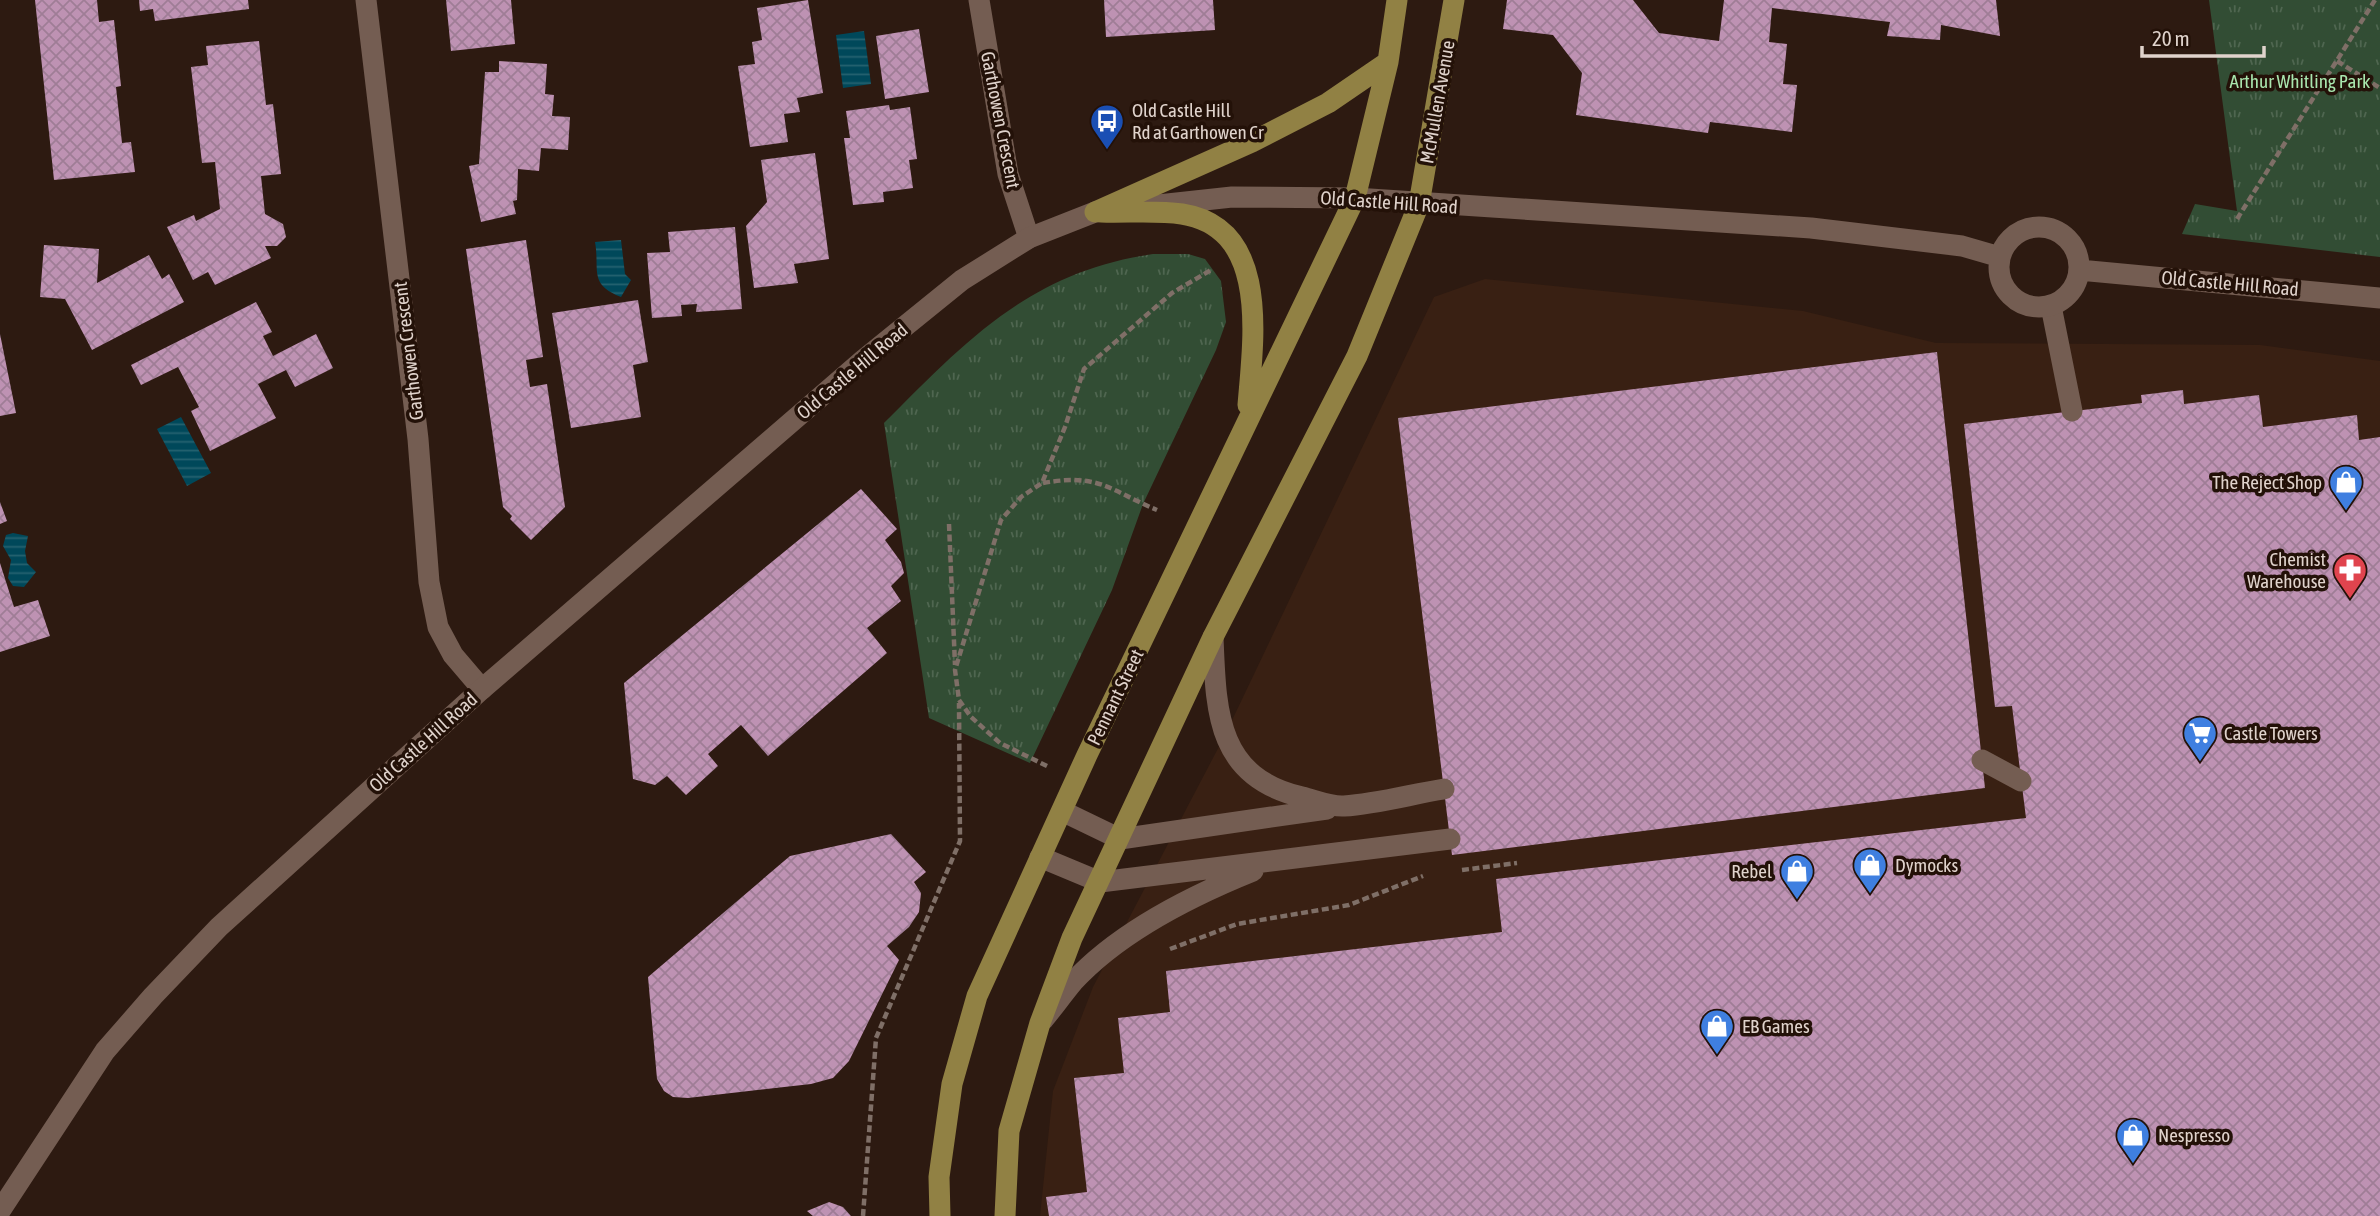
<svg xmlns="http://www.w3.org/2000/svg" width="2380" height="1216" viewBox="0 0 2380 1216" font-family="'Asap Condensed',sans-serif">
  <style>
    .built { fill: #392013 }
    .grass { fill: url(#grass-tufts) }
    .water { fill: url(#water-rules) }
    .building { fill: url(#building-cross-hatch) }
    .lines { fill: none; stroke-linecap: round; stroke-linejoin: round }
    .path { stroke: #7f6f67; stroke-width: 4.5; stroke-dasharray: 7 3.5; stroke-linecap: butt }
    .lane { stroke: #745d52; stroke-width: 21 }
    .street { stroke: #745d52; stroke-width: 21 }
    .secondary { stroke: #745d52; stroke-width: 21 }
    .primary { stroke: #918144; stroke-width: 21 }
    .labels { text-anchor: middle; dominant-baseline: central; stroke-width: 7; stroke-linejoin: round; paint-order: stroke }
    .park-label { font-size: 19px; fill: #a9e6ae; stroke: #231108 }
    .street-label { font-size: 19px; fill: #e0d3cc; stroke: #231108 }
    .poi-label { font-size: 19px; fill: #e0d3cc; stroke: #231108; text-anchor: start }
  </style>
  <defs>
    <pattern id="grass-tufts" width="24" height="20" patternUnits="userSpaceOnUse" patternTransform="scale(1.75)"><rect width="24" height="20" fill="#324d34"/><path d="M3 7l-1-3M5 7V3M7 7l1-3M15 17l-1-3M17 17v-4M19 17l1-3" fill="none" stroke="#4f6650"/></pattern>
    <pattern id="water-rules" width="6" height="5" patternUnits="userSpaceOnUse" patternTransform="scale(1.75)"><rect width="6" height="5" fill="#00485a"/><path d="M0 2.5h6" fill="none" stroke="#256270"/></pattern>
    <pattern id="building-cross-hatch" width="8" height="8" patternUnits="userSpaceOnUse" patternTransform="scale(1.75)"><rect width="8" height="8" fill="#be92b3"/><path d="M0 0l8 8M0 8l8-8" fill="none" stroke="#9f7d96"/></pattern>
  </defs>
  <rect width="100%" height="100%" fill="#2d1a11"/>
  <path class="built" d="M1485 279 1803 311 1936 343 2260 345 2380 361V1216H1040L1053 1091 1093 987 1224 737 1434 297Z"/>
  <path class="grass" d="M2209 0H2380V257L2182 234 2195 204 2237 211Z
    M1153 254H1188L1205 259 1221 281 1226 322 1216 350 1143 504 1112 590 1030 763 929 718 884 423C967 340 1030 272 1153 254Z"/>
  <path class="water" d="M864 31 871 84 843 88 836 35Z
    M621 240 625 274 631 280 621 297C588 284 600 270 595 242Z
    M181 417 211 473 187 486 157 429Z
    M13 533 28 536 25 551 27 563 36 572 24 587 13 586 8 578 11 560 3 546 6 535Z"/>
  <path class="building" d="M35 0H97L99 22 114 20 121 86 116 87 122 143 131 142 135 172 54 180Z
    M139 0H248L249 9 155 21 153 9 140 11Z
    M446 0H511L515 44 451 51Z
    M808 0 823 93 797 98 800 112 784 114 788 142 750 147 738 66 755 64 752 42 762 40 757 8Z
    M1104 0H1213L1215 30 1106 37Z
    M1507 0H1633L1659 33 1719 41 1724 0H1996L2000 36 1941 25 1940 40 1887 36 1890 22 1772 8 1769 42 1787 44 1783 84 1797 85 1792 132 1710 122 1708 133 1576 115 1582 73 1553 35 1503 29Z
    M919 29 929 92 885 99 876 36Z
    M259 41 266 105 273 104 281 174 261 176 265 214 283 224 286 237 277 246H265L271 258 215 285 208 272 193 280 167 227 194 215 196 221 220 209 215 162 202 163 191 67 208 65 206 46Z
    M499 61 547 64 545 94 554 95 552 116 570 117 568 150 541 148 539 171 518 169 517 200 513 201 516 214 481 222 469 166 479 164 485 72H499Z
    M889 105 890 110 910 107 917 159 909 160 913 188 883 192 884 202 853 205 844 138H850L846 111Z
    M815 153 829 259 794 264 798 283 754 288 746 226 767 202 761 160Z
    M735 227 742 309 696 312 697 304 681 305 682 316 652 318 647 253 670 252 668 232Z
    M526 240 543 357 526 360 530 387 547 384 565 507 531 540 510 519 512 516 503 507 466 249Z
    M44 245 99 249 97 283 149 255 162 279 169 274 184 302 92 350 65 299 40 297Z
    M638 300 648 362 633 365 641 417 571 428 552 313Z
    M256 302 272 332 263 336 273 356 316 334 333 368 295 387 286 370 258 384 276 418 210 451 191 411 199 407 178 367 141 385 131 365Z
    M0 334 16 413 0 416Z
    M1937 352 1985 788 1452 855 1398 418Z
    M2183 390 2184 404 2259 395 2263 427 2357 415 2359 440 2380 437V1216H1049L1046 1197 1087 1192 1074 1078 1124 1073 1118 1018 1170 1012 1166 971 1502 932 1496 879 2026 818 2012 706 1995 707 1964 424 2142 403 2141 395Z
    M861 489 897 529 885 540 901 562 904 573 891 586 901 601 867 628 887 653 768 756 741 725 708 754 718 766 686 795 667 776 655 785 633 779 624 683Z
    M0 502 7 521 0 524Z
    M0 563 14 607 38 600 50 636 0 652Z
    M891 834 926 872 914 882 921 893 919 912 909 927 887 946 899 960 849 1061 833 1078 811 1084 688 1098 673 1097 664 1091 657 1079 648 977 790 856Z
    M829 1202 843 1207 851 1216H813L807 1211Z"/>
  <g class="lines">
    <path class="path" d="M2337 61 2380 88
      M2237 219 2375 0
      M1043 483C1100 473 1109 490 1157 510
      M949 524 955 665
      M1047 766 1000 743 971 717 959 700 955 670 1001 520 1021 497 1042 483 1065 427 1084 369 1172 293 1211 270
      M1462 870 1517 863
      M1170 949 1237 924 1349 905 1423 876
      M863 1216 876 1038 960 841 959 703"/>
    <path class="lane" d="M2051 306 2072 411
      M1213 637C1216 711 1216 777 1302 797 1315 800 1331 807 1344 806 1377 804 1412 794 1444 789
      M1982 760 2021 781
      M1062 811 1120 839 1327 809
      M1040 857 1100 882 1450 839
      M1043 1020C1053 1008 1063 994 1073 982 1119 932 1191 896 1253 871"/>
    <path class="street" d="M366 0 418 439 429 582 438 627 453 655 482 689
      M979 0 1008 174 1029 238"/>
    <path class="secondary" d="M1149 206 1232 197 1355 198 1811 228 1962 246 2000 257
      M1999 267a40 40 0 1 1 80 0a40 40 0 1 1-80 0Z
      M2079 270 2380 298
      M0 1211 105 1051 153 996 219 927 482 689 862 361 962 280 1029 238 1095 212 1113 210"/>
    <path class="primary" d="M1095 212 1252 142 1328 103 1388 62
      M1101 212C1127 213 1156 210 1182 214 1271 228 1253 341 1248 405
      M940 1216 939 1177 952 1084 977 996 1087 755 1355 198 1388 62 1397 0
      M1005 1216 1009 1131 1040 1023 1072 938 1213 637 1357 356 1419 204 1454 0"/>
  </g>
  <defs>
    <g id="bus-pin" transform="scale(1.75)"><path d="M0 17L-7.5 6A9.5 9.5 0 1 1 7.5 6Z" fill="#1a4fb4" stroke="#231108"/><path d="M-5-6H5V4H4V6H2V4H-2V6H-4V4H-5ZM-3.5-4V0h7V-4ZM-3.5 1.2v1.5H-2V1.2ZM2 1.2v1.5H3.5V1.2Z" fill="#fff"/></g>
    <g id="shop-pin" transform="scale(1.75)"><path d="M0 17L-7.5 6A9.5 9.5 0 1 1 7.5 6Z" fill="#3f7fe0" stroke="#231108"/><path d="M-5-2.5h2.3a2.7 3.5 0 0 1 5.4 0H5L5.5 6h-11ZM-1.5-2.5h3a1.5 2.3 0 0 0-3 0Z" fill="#fff"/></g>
    <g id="pharmacy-pin" transform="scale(1.75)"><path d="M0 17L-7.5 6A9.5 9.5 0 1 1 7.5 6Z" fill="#e0444e" stroke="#231108"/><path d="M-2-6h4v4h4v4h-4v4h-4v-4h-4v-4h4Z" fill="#fff"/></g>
    <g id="supermarket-pin" transform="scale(1.75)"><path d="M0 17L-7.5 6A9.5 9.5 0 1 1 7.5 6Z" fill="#3f7fe0" stroke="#231108"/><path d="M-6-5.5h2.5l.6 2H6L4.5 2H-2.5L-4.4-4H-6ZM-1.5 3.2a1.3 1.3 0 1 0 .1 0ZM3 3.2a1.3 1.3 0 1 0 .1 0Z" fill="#fff"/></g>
  </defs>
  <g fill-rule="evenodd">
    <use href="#bus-pin" x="1107" y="121"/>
    <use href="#shop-pin" x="2346" y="482"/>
    <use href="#pharmacy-pin" x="2350" y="570"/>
    <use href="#supermarket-pin" x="2200" y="733"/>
    <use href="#shop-pin" x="1870" y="865"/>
    <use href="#shop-pin" x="1797" y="871"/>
    <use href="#shop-pin" x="1717" y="1026"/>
    <use href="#shop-pin" x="2133" y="1135"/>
  </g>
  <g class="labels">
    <g class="park-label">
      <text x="2300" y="81">Arthur Whitling Park</text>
    </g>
    <g class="street-label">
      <text transform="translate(1437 102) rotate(-80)">McMullen Avenue</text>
      <text transform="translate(1001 120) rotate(79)">Garthowen Crescent</text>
      <text transform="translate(1389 202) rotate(4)">Old Castle Hill Road</text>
      <text transform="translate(2230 283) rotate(5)">Old Castle Hill Road</text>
      <text transform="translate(408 351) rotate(-97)">Garthowen Crescent</text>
      <text transform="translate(852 371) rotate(-40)">Old Castle Hill Road</text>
      <text transform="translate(1115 697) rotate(-64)">Pennant Street</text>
      <text transform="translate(423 742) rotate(-42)">Old Castle Hill Road</text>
    </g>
    <g class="poi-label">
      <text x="1132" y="110">Old Castle Hill<tspan x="1132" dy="22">Rd at Garthowen Cr</tspan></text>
      <text x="2322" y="482" text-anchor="end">The Reject Shop</text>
      <text x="2326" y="559" text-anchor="end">Chemist<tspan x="2326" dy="22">Warehouse</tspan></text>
      <text x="2224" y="733">Castle Towers</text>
      <text x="1895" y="865">Dymocks</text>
      <text x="1772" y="871" text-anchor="end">Rebel</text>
      <text x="1742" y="1026">EB Games</text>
      <text x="2158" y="1135">Nespresso</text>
    </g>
  </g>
  <path d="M2142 46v10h122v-10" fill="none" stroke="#e0d3cc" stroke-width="3.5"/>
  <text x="2152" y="46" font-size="21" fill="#e0d3cc" stroke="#231108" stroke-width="5" paint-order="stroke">20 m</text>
</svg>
